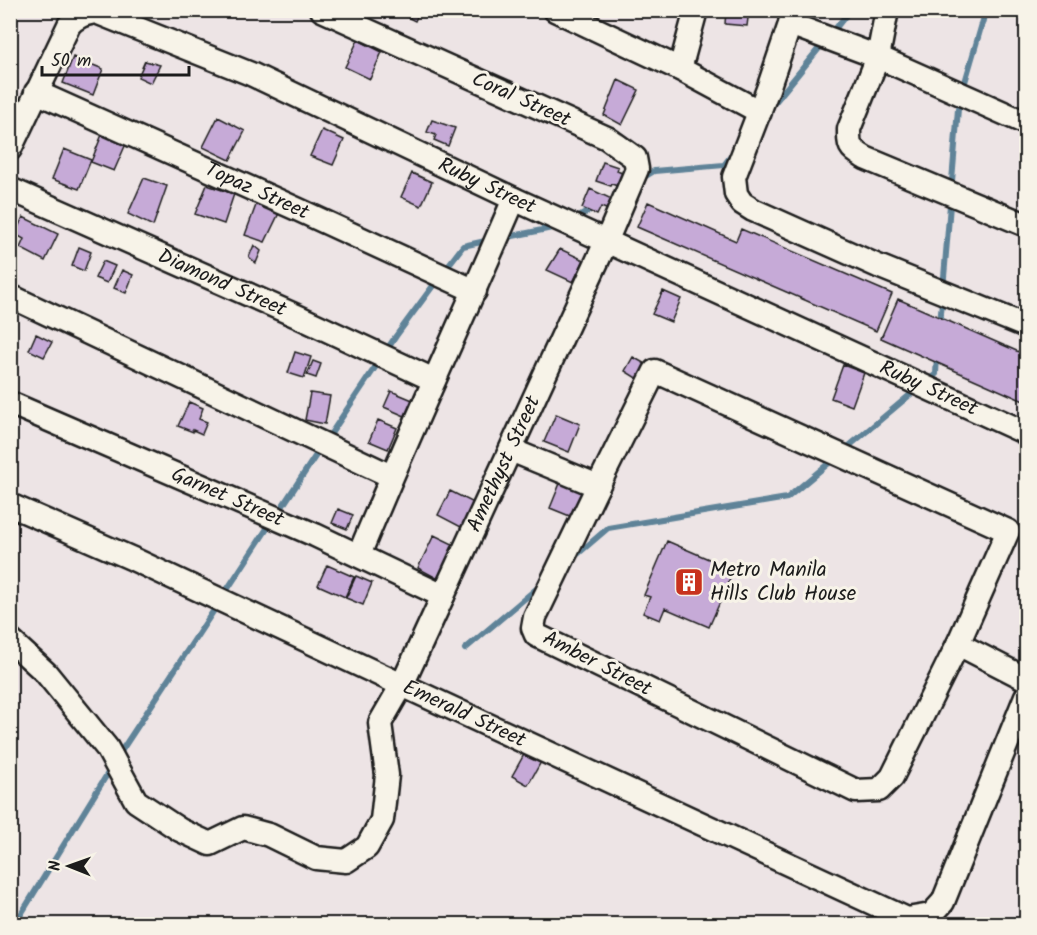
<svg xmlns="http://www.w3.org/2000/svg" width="1037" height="935" viewBox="0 0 1037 935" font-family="Kalam,sans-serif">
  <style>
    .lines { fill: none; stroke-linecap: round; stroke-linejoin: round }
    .stream { stroke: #5e8398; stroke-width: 6 }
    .building { fill: #c6aad7; stroke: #1c1c1c; stroke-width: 1.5 }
    .street-casing { stroke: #1c1c1c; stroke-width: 27 }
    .street { stroke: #f7f3e8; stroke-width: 22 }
    .labels { text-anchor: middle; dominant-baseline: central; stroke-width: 6; stroke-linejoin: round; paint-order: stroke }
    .street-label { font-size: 21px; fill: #1c1c1c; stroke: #f7f3e8 }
    .poi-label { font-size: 21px; fill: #1c1c1c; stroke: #f7f3e8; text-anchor: start }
  </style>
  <rect width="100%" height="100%" fill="#ede4e5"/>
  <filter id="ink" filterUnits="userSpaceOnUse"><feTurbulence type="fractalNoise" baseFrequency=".0167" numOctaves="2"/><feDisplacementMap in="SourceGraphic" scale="12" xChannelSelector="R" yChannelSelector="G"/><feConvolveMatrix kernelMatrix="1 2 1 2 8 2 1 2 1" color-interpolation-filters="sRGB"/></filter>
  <g filter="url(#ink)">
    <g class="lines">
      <path class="stream" d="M832 33 850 10
        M963 89 986 10
        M771 107 825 41
        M641 179 654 171 724 165 734 152
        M575 219 594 208
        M503 238 557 227
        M444 271 463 246 490 240
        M940 325 958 109 960 99
        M925 383 936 374 937 356
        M326 441 396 336 438 279
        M842 452 917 389
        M278 513 320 449
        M573 558 608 528 787 498 835 458
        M223 596 272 521
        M465 649 542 584
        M118 756 218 604
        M15 924 111 768"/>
    </g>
    <path class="building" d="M393 10H420L415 21Z
      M726 10H749L747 26 725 24Z
      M358 40 382 52 370 79 345 67Z
      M73 57 103 69 93 95 63 83Z
      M145 61 160 65 151 83 138 77Z
      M618 80 639 90 622 125 604 115Z
      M218 117 245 131 230 160 203 147Z
      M432 120 455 128 448 146 434 140 436 135 427 132Z
      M105 127 129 137 114 171 91 162Z
      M322 130 344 140 333 165 310 156Z
      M64 149 91 160 79 189 52 179Z
      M603 162 618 167 617 171 627 175 622 188 612 184 611 186 596 181Z
      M412 173 432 182 421 206 401 197Z
      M144 178 167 186 153 226 128 214Z
      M207 185 234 194 224 224 195 214Z
      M590 189 616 201 611 211 601 207 597 215 582 208Z
      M259 197 281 209 265 242 245 235Z
      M648 202 736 241 741 229 892 294 876 331 637 227Z
      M23 217 58 234 45 261 20 248 24 239 15 234Z
      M254 245 261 251 256 263 249 257Z
      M79 247 91 252 84 271 72 266Z
      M560 249 584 260 573 282 547 270Z
      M103 261 115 266 107 283 95 278Z
      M122 270 133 275 126 293 114 288Z
      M663 291 681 299 671 322 652 314Z
      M898 299 1026 355V402L881 338Z
      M36 334 52 342 44 357 29 350Z
      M295 352 311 357 304 378 288 373Z
      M633 357 649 366 641 381 625 371Z
      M313 361 321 364 316 378 307 375Z
      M843 365 864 373 852 406 831 398Z
      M391 391 422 404 414 420 384 407Z
      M310 393 330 396 325 424 305 420Z
      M189 402 203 408 199 419 207 422 202 434 193 430V432L178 426Z
      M556 414 580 424 569 452 544 442Z
      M378 420 397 428 388 449 369 441Z
      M563 476 590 487 577 519 550 508Z
      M450 491 474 503 461 527 438 515Z
      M338 509 353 515 347 529 332 523Z
      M434 535 461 548 444 582 418 568Z
      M667 541 734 570 709 627 665 608 660 620 643 613 650 597 644 595Z
      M327 565 354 577 345 597 318 585Z
      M356 576 372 583 363 605 346 598Z
      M526 751 542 760 528 785 512 776Z"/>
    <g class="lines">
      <g class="street-casing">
        <g id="street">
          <path d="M555 10 680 69 760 112"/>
          <path d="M792 10 790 24 768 89 734 177 736 194 742 203 753 210 878 266 1026 326"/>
          <path d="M887 10 878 57 849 129C849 148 849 147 865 158L1026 225"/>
          <path d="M790 24 878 57 1026 123"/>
          <path d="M680 69 696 10"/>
          <path id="s1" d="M36 92 299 210 475 291"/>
          <path id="s2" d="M10 149 69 25C77 16 84 14 96 12L251 74 514 199 1026 433"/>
          <path id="s3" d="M10 189 299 317 434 380"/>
          <path d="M10 296 391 476"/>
          <path d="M655 371 1008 531 958 644 892 777 879 790 856 791 536 635 533 628 535 617 598 486Z"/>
          <path id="s4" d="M10 403 315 535 443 596"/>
          <path d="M511 450 598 486"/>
          <path id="s5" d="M10 505 133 559 402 685 907 919 931 915 943 902 1026 696"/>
          <path d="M359 555C408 436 463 318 514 199"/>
          <path id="s6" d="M10 640 46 673 107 748 136 801 180 830 210 844 243 828 269 835 316 858 346 861 367 847 382 820 387 775 380 723 402 685 606 242 637 169 635 158 607 138 322 10"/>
          <path d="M958 644 1026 679"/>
        </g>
      </g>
      <use href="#street" class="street"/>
    </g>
  </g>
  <defs>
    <g id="building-square" transform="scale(1.5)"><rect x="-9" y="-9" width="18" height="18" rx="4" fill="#c8321e" stroke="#f7f3e8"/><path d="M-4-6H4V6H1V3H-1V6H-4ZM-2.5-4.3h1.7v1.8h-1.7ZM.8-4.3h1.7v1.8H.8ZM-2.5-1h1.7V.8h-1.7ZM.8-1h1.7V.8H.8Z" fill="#fff"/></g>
  </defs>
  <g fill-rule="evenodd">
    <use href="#building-square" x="689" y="582"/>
  </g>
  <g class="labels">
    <g class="street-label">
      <text transform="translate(521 100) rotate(24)">Coral Street</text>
      <text stroke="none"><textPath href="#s2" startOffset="596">Ruby Street</textPath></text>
      <text stroke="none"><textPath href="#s1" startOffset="242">Topaz Street</textPath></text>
      <text stroke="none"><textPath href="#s3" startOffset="232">Diamond Street</textPath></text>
      <text stroke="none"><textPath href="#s2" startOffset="1082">Ruby Street</textPath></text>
      <text stroke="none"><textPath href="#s6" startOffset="879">Amethyst Street</textPath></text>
      <text stroke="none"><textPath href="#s4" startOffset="237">Garnet Street</textPath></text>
      <text transform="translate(597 664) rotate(27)">Amber Street</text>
      <text stroke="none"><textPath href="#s5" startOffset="500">Emerald Street</textPath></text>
    </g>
    <g class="poi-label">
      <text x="710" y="570">Metro Manila<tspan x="710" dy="24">Hills Club House</tspan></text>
    </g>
  </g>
  <rect width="1037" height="935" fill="none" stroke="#f7f3e8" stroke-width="36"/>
  <rect x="18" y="18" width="1001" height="899" fill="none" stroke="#1c1c1c" stroke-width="2" filter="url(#ink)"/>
  <g transform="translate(69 866) rotate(271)" stroke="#f7f3e8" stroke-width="4.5" paint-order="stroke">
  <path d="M0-4.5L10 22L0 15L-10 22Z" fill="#1c1c1c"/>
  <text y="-9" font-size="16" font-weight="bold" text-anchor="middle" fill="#1c1c1c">N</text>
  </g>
  <path d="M42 66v9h147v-9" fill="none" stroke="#1c1c1c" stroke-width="3"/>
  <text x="51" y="66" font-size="18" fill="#1c1c1c" stroke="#f7f3e8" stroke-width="4.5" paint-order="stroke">50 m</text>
</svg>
